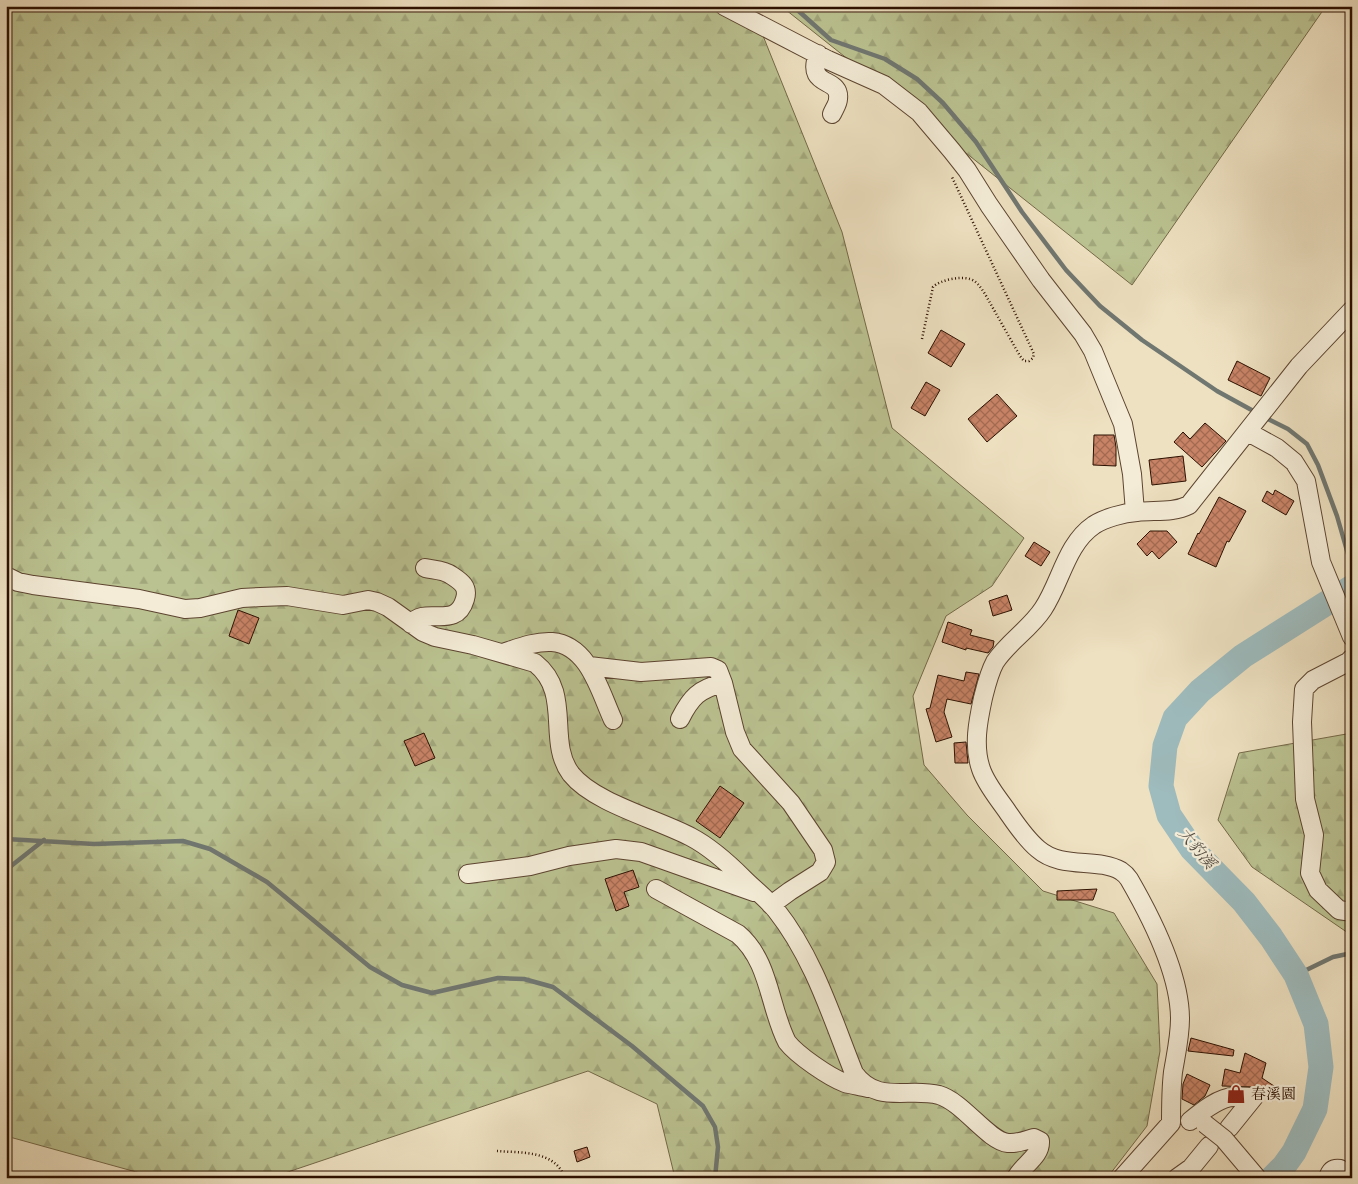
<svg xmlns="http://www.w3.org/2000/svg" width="1358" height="1184" viewBox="0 0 1358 1184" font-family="'IM FELL English','Noto Serif TC',serif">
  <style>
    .forest { fill: url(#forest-firs); stroke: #746948 }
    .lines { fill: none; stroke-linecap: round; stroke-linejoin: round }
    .stream { stroke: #707771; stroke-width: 4.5 }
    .river { stroke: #9ebbbd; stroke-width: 25 }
    .building { fill: url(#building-cross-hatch); stroke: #2c1000 }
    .minor-casing { stroke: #5c4430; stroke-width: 20 }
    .path { stroke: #2c1000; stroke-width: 2.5; stroke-dasharray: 1 2.5; stroke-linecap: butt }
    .minor { stroke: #f4ecd7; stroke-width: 18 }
    .minor-bridge-casing { stroke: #5c4430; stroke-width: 20; stroke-linecap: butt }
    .minor-bridge { stroke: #f4ecd7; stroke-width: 18 }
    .labels { text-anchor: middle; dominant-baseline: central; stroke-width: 4.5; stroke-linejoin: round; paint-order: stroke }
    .poi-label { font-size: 15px; fill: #2c1000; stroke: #f4ecd7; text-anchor: start }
    .water-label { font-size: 16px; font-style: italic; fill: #544c42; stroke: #f4ecd7 }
  </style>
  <defs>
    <pattern id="forest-firs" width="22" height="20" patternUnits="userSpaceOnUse" patternTransform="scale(1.25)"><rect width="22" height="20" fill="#bbc291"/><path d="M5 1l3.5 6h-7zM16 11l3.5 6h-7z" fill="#a1a67b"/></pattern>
    <pattern id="building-cross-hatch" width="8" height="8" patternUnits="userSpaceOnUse" patternTransform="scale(1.25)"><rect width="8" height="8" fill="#c88366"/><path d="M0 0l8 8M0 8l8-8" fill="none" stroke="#a36a52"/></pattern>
  </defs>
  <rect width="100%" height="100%" fill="#eee1c1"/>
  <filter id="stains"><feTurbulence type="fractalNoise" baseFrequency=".004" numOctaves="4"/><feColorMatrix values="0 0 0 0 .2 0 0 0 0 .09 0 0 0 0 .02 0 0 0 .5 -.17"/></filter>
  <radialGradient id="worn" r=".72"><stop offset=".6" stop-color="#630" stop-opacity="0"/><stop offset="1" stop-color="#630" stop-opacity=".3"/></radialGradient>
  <path class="forest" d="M6 6H751L842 232 892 428 1024 538 992 586 946 616 913 696 924 765 967 815 1043 891 1114 913 1157 984 1160 1051 1147 1126 1107 1178H675L657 1104 588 1071 270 1178H158L6 1136Z
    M781 6H1326L1132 285Z
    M1352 733V937L1351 935 1252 867 1218 820 1239 753Z"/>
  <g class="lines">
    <path class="stream" d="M793 6 831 40 885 59 917 79 943 103 976 142 1022 212 1066 270 1100 306 1142 340 1217 391 1257 413
      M1264 417 1288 429 1307 444 1318 465 1337 516 1352 568
      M6 839 94 844 183 841 210 849 267 882 370 967 402 985 432 993 498 978 524 979 553 987 632 1046 703 1106 715 1127 718 1147 715 1178
      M6 870 44 840
      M1296 975 1333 957 1352 953
      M1284 1166 1285 1178"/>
    <path class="river" d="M1272 1178 1284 1166 1294 1152 1315 1109 1321 1067 1316 1024 1296 975 1271 937 1244 902 1192 849 1169 815 1161 786 1165 746 1175 718 1200 691 1243 656 1352 587"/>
  </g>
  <path class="building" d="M941 330 965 344 951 367 928 353Z
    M1237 361 1270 378 1261 396 1228 380Z
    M926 382 940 390 925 416 911 408Z
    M997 394 1017 416 987 442 968 419Z
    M1205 423 1226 441 1202 467 1174 442 1183 432 1190 439Z
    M1094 435H1114L1116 447V466L1093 465Z
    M1183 456 1186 481 1152 485 1149 460Z
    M1275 490 1294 501 1286 515 1262 501 1267 491 1273 495Z
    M1219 497 1246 511 1229 542 1227 541 1216 567 1188 554 1198 533 1199 534Z
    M1150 531H1167L1177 542 1159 559 1152 551 1147 556 1137 544Z
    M1034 542 1050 552 1041 566 1025 556Z
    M1007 595 1012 610 993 616 989 601Z
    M238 610 259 618 249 644 229 636Z
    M948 622 972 630 970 635 994 641 993 647 988 653 966 648V650L942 642Z
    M966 672 979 674 971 704 947 699 944 712 952 737 936 742 926 709 930 708 938 675 964 681Z
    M424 733 435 758 415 766 404 741Z
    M966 742 968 763H955L954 743Z
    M720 786 744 803 720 838 696 821Z
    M633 870 639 887 624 892 629 906 616 911 605 879Z
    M1097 889 1093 900H1057V891Z
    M1191 1038 1234 1050 1233 1056 1188 1051Z
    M1245 1053 1266 1063 1262 1078 1280 1090 1273 1101 1264 1095 1261 1089 1256 1087 1222 1086 1225 1069 1240 1073Z
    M1187 1074 1210 1085 1205 1096 1194 1105 1182 1099 1183 1084Z
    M587 1147 590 1157 577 1162 574 1151Z"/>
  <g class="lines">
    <g class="minor-casing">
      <path id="minor" d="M724 6 828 60 884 85 919 112 952 151 967 170 989 205 1041 280 1083 334 1093 351 1123 424 1132 474 1135 512
        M818 54C805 89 841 76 838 99 838 104 834 109 832 114
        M1248 432 1277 448 1294 462 1306 481 1321 562 1352 637
        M6 576 18 582 33 585 139 599 185 609 200 608 242 598 261 597 287 596 343 605 368 600 377 602 388 607 423 632 435 637 473 645 535 663C573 693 546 741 571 774 594 803 657 819 691 837 710 847 728 863 744 879 754 889 767 899 776 910 814 958 832 1018 854 1073 877 1105 908 1087 939 1095 963 1102 988 1141 1008 1143 1017 1144 1026 1140 1034 1138L1040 1141C1041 1157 1022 1165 1016 1178
        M411 624C425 605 456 631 465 599 469 586 460 581 451 575 444 570 434 570 425 568
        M503 653C518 648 535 641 552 642 589 645 600 692 613 720
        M1352 658 1348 662 1313 680 1304 689 1302 722 1305 799 1314 835 1310 873 1318 890 1339 910 1352 912
        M589 666 641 672 711 667 718 670 723 683 735 732 742 749 791 803 823 850 826 862 820 872 790 891 771 905
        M680 719C691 697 699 689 723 683
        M468 874 530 866 569 856 616 849 641 852 754 892
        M656 889 738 934C770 961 769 1007 787 1042 797 1055 829 1077 845 1083 852 1085 860 1086 868 1088
        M1190 1121C1201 1112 1219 1097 1234 1097 1241 1096 1247 1097 1254 1097
        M1229 1128 1254 1097
        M1122 1178 1171 1123C1171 1106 1171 1089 1173 1072 1176 1054 1180 1037 1180 1019 1180 975 1151 917 1129 879 1127 876 1124 873 1121 871 1097 857 1062 870 1038 849 1025 838 1016 824 1007 811 998 798 986 784 981 769 973 746 978 721 983 698 986 686 989 673 995 662 1008 642 1030 629 1043 609 1061 582 1066 544 1094 525 1105 518 1123 513 1137 512 1155 510 1173 513 1189 505L1299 366 1352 310
        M1177 1178 1191 1168 1209 1146
        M1328 1178C1330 1171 1333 1168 1340 1169L1346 1178"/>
    </g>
    <path class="path" d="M922 339 933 287C940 280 960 276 970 279 977 281 981 288 985 294L1020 356 1024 361H1029L1033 358 1034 354 952 177
      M497 1151C521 1153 555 1150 565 1178"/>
    <use href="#minor" class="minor"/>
    <g class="minor-bridge-casing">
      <path id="minor-bridge" d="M1205 1124 1224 1139 1257 1178"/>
    </g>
    <use href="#minor-bridge" class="minor-bridge"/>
  </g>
  <defs>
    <g id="shop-bare" transform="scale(1.5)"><path d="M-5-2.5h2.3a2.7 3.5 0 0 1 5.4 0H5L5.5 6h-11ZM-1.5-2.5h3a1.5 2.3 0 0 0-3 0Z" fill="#8f2418" stroke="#f4ecd7" stroke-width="2.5" paint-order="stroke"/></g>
  </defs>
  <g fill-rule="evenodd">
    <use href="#shop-bare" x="1236" y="1094"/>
  </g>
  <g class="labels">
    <g class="poi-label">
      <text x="1251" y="1094">春溪園</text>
    </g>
    <g class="water-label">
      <text transform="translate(1196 849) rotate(50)">大豹溪</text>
    </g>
  </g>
  <rect width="1358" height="1184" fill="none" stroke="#eee1c1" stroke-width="25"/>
  <rect x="8" y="8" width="1343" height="1169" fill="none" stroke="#2c1000" stroke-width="2.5"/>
  <rect x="12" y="12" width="1333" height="1159" fill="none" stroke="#2c1000"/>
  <rect width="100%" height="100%" filter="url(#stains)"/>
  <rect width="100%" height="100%" fill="url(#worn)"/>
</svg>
